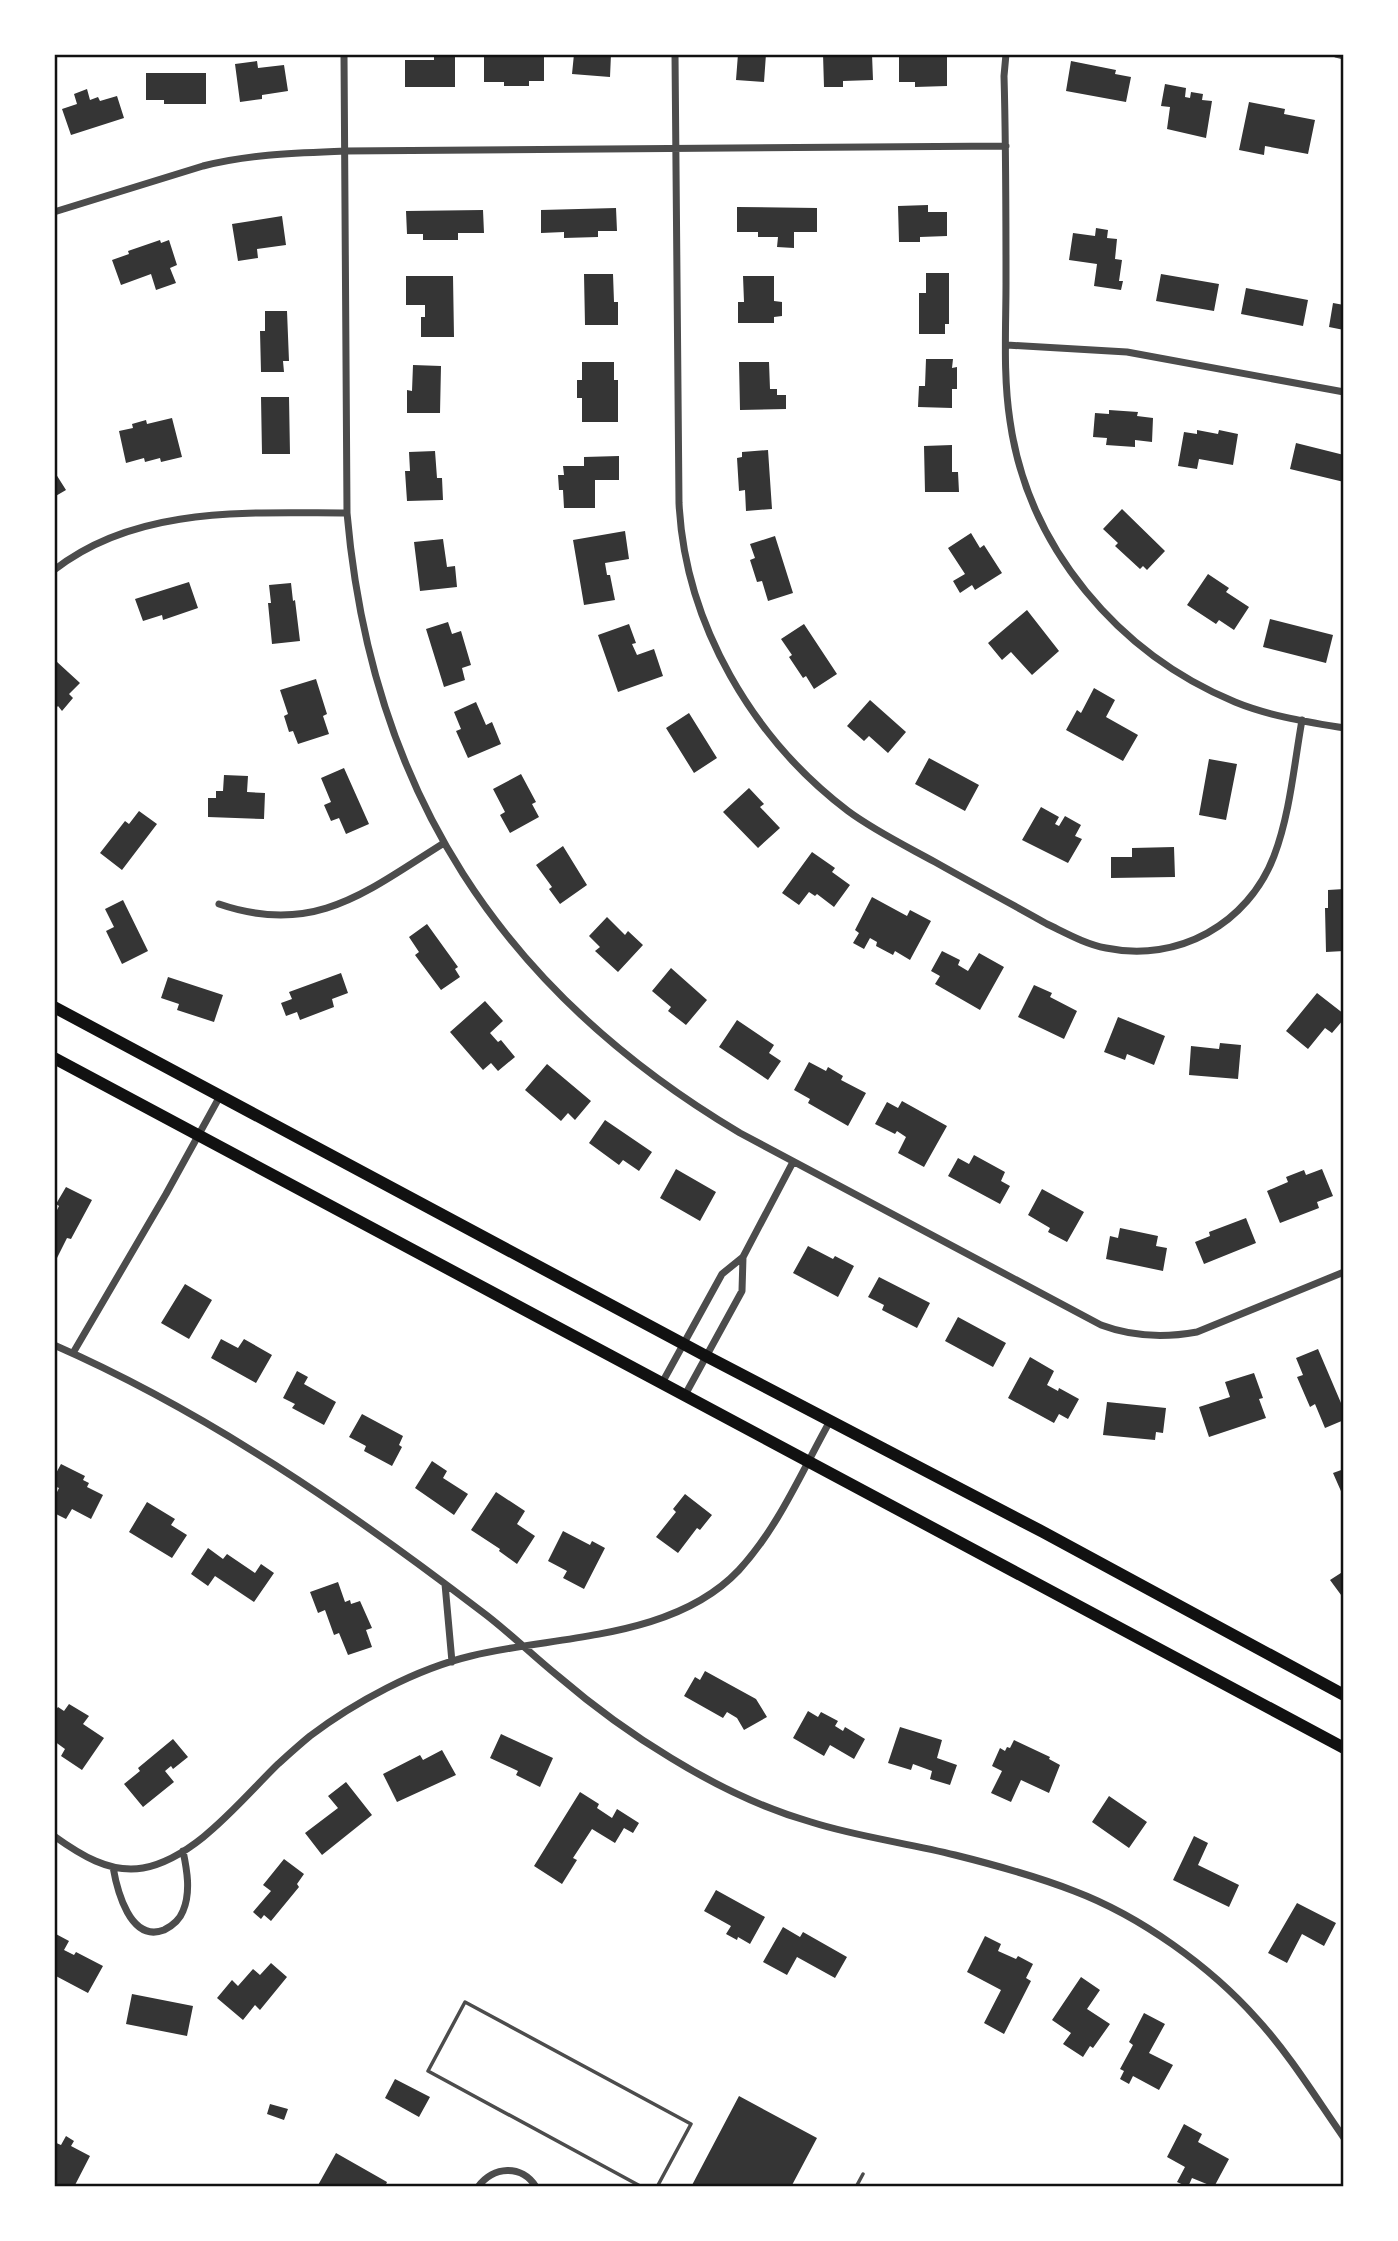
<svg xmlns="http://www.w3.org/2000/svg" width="1398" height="2241" viewBox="0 0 1398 2241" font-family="Arial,sans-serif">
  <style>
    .building { fill: #353535 }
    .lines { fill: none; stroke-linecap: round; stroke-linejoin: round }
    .service { stroke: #4c4c4c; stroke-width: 3.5 }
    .minor { stroke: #4c4c4c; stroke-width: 7 }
    .trunk { stroke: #111; stroke-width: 12 }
    .neatline { fill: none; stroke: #111; stroke-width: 2.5 }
  </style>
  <rect width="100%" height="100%" fill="#fff"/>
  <path class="building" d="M434 54H455V87H405V60H434Z
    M574 54H611L610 77 572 74Z
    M738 54H766L764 82 736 80Z
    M823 54H872L873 80 843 81V87H824Z
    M899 54H947V86L915 87V82H899Z
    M484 56H544V81H529V86H504V82H484Z
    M257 61 258 68 284 65 288 91 262 95V99L240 102 235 64Z
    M1071 61 1116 70 1115 74 1131 77 1126 102 1066 91Z
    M146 73H206V104H164V100H146Z
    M1165 84 1186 88 1185 97 1190 98 1191 92 1203 94 1202 100 1212 101 1206 138 1167 129 1170 107 1161 106Z
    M87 89 90 100 98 97 100 101 117 96 124 118 71 135 62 109 77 104 74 94Z
    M1249 102 1285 109 1284 114 1315 120 1308 154 1265 146 1264 155 1239 150Z
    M928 205V212H947V236L920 237V242H899L898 206Z
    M737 207 817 208V232H794V248L777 247 778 237H758V232H737Z
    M616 208 617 231H598V237L564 238V232L541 233V210Z
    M483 210 484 233H458V240H423V234H407L406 211Z
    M282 216 286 245 257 249 258 258 238 261 232 224Z
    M1096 228 1108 230 1107 238 1117 239 1115 259 1122 260 1119 281H1123L1121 290 1094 286 1097 264 1069 260 1073 233 1095 236Z
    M160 240 161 243 169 240 177 265 170 268 176 283 156 290 151 274 121 285 112 260 129 254 128 251Z
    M926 273H949V324H945V334H919V293H926Z
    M584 274H613L614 302H618V325H585Z
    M1161 274 1219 284 1214 311 1156 301Z
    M406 276H453L454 337H421V317H425V305H406Z
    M743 276H774V301L782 302V316L774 317V323H738V302H744Z
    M1246 288 1308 300 1303 326 1241 314Z
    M1333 303 1344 305V330L1329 327Z
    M265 311H287L289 361H283L284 372H261L260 331H265Z
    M926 359H953L952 368 957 367V389H952V408L918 407 919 386H925Z
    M582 362H614V380H618V422H582V398H577V380H582Z
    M739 362H769L770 389H777V395H786V409L740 410Z
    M413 365 441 366 440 413H407V390L412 391Z
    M261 397H289L290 454H262Z
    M1109 410 1138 412 1137 416 1153 418 1152 442 1135 440V447L1106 445 1107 438 1093 437 1095 413 1109 414Z
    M172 418 182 457 161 462 160 458 145 462 144 458 126 463 119 431 133 428 132 424 146 420 147 424Z
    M1197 430 1218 434 1219 430 1238 434 1233 465 1199 459 1197 469 1178 466 1184 432 1197 434Z
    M1296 443 1344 455V482L1290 469Z
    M952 445V472H958L959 492H925L924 446Z
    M768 450 772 509 746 511 745 490 739 491 737 458 742 457V452Z
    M435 451 437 478H442L443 500 407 501 405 471H410L409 452Z
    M619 456V480H595V508H564L563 490H559L558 475H564L563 466H584V457Z
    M54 471 66 490 54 497Z
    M1122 509 1165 551 1147 570 1143 566 1140 569 1115 546 1118 543 1103 529Z
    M625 531 629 559 605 563 607 575H610L615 600 584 605 573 540Z
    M971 533 980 548 984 545 1002 573 975 590 972 585 960 593 953 581 965 574 948 548Z
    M775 536 793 593 768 601 762 581 757 582 750 560 755 558 750 544Z
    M443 539 447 567 455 566 457 587 420 591 414 542Z
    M1208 574 1229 588 1226 592 1249 607 1234 630 1219 620 1216 624 1187 605Z
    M189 582 198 608 163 620 162 615 143 621 135 599Z
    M291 583 293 601 295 600 300 641 272 644 268 603H271L269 585Z
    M1027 610 1059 651 1032 675 1011 652 1002 660 988 643Z
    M1270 619 1333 635 1326 663 1263 647Z
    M448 622 452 634 461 631 471 665 462 668 465 680 444 687 426 629Z
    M629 624 636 643 632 644 637 655 654 649 663 676 618 692 598 635Z
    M804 624 837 674 814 689 806 676 803 678 789 657 792 655 781 639Z
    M56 661 80 683 69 694 73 698 62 711 58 706 54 710V663Z
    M316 679 327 714 323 716 329 734 298 744 293 731 289 732 284 716 288 714 280 690Z
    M1094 688 1115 700 1106 717 1138 735 1123 761 1066 730 1077 710 1081 713Z
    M870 700 906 732 888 753 869 736 864 741 847 726Z
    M476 702 486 725 492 722 501 744 468 758 456 731 461 729 454 712Z
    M689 713 717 758 694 773 666 728Z
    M929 758 979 785 965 811 915 784Z
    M1209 759 1237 764 1226 820 1199 815Z
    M344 768 369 824 346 834 339 818 331 821 324 805 331 802 321 778Z
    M521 774 536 802 532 804 539 817 510 833 500 815 505 812 493 789Z
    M224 775 248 776 247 792 265 793 264 819 208 817V798H216V791H223Z
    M749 788 764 804 760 807 780 828 758 848 723 812Z
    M1041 807 1059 817 1055 824 1059 826 1065 816 1081 825 1075 836 1082 839 1068 863 1022 840Z
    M139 811 157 824 122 870 100 853 125 821 129 824Z
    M563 846 587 885 560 904 549 889 552 887 536 865Z
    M1174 847 1175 877 1111 878V857H1132V848Z
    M812 852 835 868 832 872 850 885 834 907 817 894 815 896 809 892 799 905 782 893Z
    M1344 889V951L1326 952 1325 908H1328V890Z
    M872 897 907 916 910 910 931 921 910 960 895 951 893 955 876 946 877 942 870 938 864 949 853 943 859 933 855 930Z
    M123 900 148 951 122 964 106 931 114 927 105 909Z
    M607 917 625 935 628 931 643 945 618 972 595 951 600 947 589 936Z
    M427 924 458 967 455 969 460 977 441 990 415 955 419 952 409 937Z
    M942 951 960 960 958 965 968 971 979 953 1004 967 980 1010 935 984 940 976 931 971Z
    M671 968 707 1000 686 1025 668 1011 671 1007 652 991Z
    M341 973 348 993 332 999 334 1007 300 1020 297 1012 286 1016 281 1003 292 999 289 992Z
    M168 977 223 995 214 1022 177 1010 179 1004 161 998Z
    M1034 985 1052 993 1050 997 1077 1011 1064 1039 1018 1017Z
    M1317 993 1344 1014V1019L1332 1033 1325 1028 1308 1049 1286 1031Z
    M485 1001 503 1021 490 1033 498 1042 501 1040 515 1057 498 1071 491 1063 483 1070 450 1032Z
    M1118 1017 1165 1036 1154 1065 1127 1054 1125 1060 1104 1052Z
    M737 1020 774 1045 769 1053 781 1061 768 1080 719 1047Z
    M1220 1043 1241 1045 1238 1079 1189 1075 1191 1046 1219 1049Z
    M809 1062 826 1071 828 1067 843 1076 841 1080 866 1093 848 1126 808 1103 810 1099 794 1090Z
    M547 1064 591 1101 575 1120 568 1113 561 1121 525 1090Z
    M902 1101 947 1126 924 1167 898 1153 906 1137 897 1131 895 1134 875 1124 887 1102 898 1108Z
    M605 1120 652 1152 639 1171 623 1160 619 1165 589 1143Z
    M974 1155 1005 1172 1001 1181 1010 1186 1000 1204 948 1176 958 1158 969 1164Z
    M676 1169 716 1192 700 1221 660 1198Z
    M1322 1169 1333 1196 1317 1202 1319 1208 1280 1223 1267 1191 1288 1182 1286 1177 1304 1170 1306 1175Z
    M66 1187 92 1200 71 1239 67 1238 57 1258 54 1257V1216L59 1206 56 1204Z
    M1042 1189 1084 1212 1067 1242 1048 1232 1050 1228 1028 1215Z
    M1246 1218 1256 1243 1204 1264 1195 1242 1210 1236 1209 1232Z
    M1120 1228 1158 1236 1156 1246 1167 1248 1163 1271 1106 1259 1110 1236 1118 1238Z
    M808 1246 833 1259 835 1256 854 1266 838 1297 793 1273Z
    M879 1277 930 1303 917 1328 882 1310 884 1305 868 1297Z
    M185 1284 212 1300 189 1339 161 1323Z
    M958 1317 1006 1343 993 1367 945 1341Z
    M221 1339 238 1348 244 1339 272 1355 256 1383 211 1358Z
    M1318 1349 1344 1410V1420L1325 1428 1315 1404 1310 1407 1297 1377 1303 1375 1296 1358Z
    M1030 1357 1054 1371 1047 1385 1058 1391 1059 1388 1079 1399 1068 1419 1059 1414 1054 1423 1008 1398Z
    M297 1371 308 1377 304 1384 336 1402 324 1425 292 1408 295 1404 283 1398Z
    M1254 1373 1263 1398 1259 1399 1266 1418 1209 1437 1199 1407 1230 1397 1225 1382Z
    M1107 1402 1166 1408 1163 1433 1156 1432 1155 1440 1103 1435Z
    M362 1414 403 1436 399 1445 402 1447 392 1466 364 1451 366 1446 349 1437Z
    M432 1461 447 1471 443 1478 468 1494 454 1515 415 1488Z
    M61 1464 85 1476 83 1480 89 1483 87 1487 103 1495 91 1519 72 1509 66 1519 54 1513V1498L59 1488 54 1486V1477Z
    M1344 1469V1498L1333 1473Z
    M496 1492 525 1511 517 1524 535 1536 517 1564 499 1551 500 1549 471 1530Z
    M685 1494 712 1515 700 1530 697 1528 678 1553 656 1537 676 1512 673 1509Z
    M147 1502 175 1519 171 1525 187 1535 172 1558 129 1532Z
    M563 1531 590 1545 592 1541 605 1548 584 1589 563 1578 567 1571 548 1561Z
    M208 1548 223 1559 227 1554 255 1573 261 1564 274 1573 254 1602 215 1576 208 1586 191 1574Z
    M1344 1571V1599L1330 1580Z
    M338 1582 345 1602 350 1600 351 1604 360 1601 372 1628 366 1630 372 1647 348 1655 339 1633 334 1635 325 1610 318 1613 310 1592Z
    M705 1671 756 1699 767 1717 744 1730 737 1718 727 1712 723 1718 684 1696 695 1677 700 1680Z
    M69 1704 89 1716 83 1724 104 1738 82 1770 61 1756 65 1749 54 1741V1712L58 1707 64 1711Z
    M808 1711 818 1717 821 1712 838 1721 835 1726 843 1731 845 1727 865 1739 854 1759 830 1745 824 1756 793 1738Z
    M900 1727 942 1740 937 1758 957 1765 950 1785 930 1779 932 1771 913 1764 911 1770 888 1763Z
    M501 1734 553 1758 540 1787 516 1775 518 1771 490 1758Z
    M173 1739 188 1757 173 1769 171 1766 165 1771 174 1782 143 1807 124 1784 140 1771 138 1768Z
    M1014 1740 1050 1757 1049 1759 1060 1765 1049 1793 1021 1780 1011 1802 991 1793 1002 1771 992 1766 1000 1748 1005 1751 1007 1747 1010 1748Z
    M442 1750 456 1775 397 1802 383 1774 420 1755 423 1760Z
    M346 1782 372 1815 322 1855 305 1833 338 1808 328 1796Z
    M580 1792 599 1804 597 1808 612 1818 617 1809 639 1823 633 1833 624 1828 615 1843 592 1829 573 1858 577 1860 562 1884 534 1866Z
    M1109 1796 1147 1822 1129 1848 1092 1822Z
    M1194 1836 1208 1843 1198 1865 1239 1885 1229 1907 1173 1880Z
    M284 1859 304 1874 297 1884 299 1887 271 1921 264 1915 261 1919 253 1912 271 1891 263 1885Z
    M716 1890 765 1917 750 1944 738 1937 737 1940 726 1934 731 1926 704 1911Z
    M1297 1903 1336 1923 1324 1946 1302 1934 1287 1963 1268 1953Z
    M783 1927 800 1937 803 1932 847 1957 835 1978 797 1957 787 1975 763 1962Z
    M54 1933 69 1941 64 1950 74 1955 76 1952 103 1966 88 1993 54 1975Z
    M985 1936 1001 1944 998 1951 1016 1959 1018 1956 1033 1964 1026 1978 1031 1981 1004 2034 984 2023 1001 1990 967 1972Z
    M271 1963 287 1977 260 2010 255 2005 243 2020 217 1998 232 1980 238 1986 253 1969 260 1975Z
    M1081 1977 1100 1990 1087 2009 1110 2024 1093 2048 1090 2046 1083 2057 1063 2044 1071 2033 1052 2020Z
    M132 1994 193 2006 187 2036 126 2024Z
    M1144 2013 1165 2024 1149 2053 1173 2065 1159 2090 1133 2076 1129 2084 1120 2079 1124 2071 1120 2069 1133 2045 1129 2042Z
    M395 2079 430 2097 419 2117 385 2098Z
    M739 2096 817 2138 791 2187H691Z
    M270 2104 288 2109 284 2120 267 2114Z
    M1184 2124 1202 2134 1198 2142 1229 2159 1214 2187 1192 2178 1188 2187 1177 2182 1185 2167 1167 2157Z
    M66 2136 74 2141 71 2146 90 2156 74 2187H54V2142L61 2145Z
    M336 2153 387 2182 385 2187H317Z"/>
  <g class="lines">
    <path class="service" d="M642 2187 428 2071 465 2002 691 2124 657 2187
      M856 2187 863 2174"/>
    <path class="minor" d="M344 54 347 513C371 790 501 991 740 1133L1101 1325C1133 1337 1164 1338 1197 1332L1344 1272
      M675 54 679 503C685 624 753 739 848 811 875 831 906 846 935 862 972 883 1010 903 1047 924 1066 933 1085 944 1106 948 1178 963 1248 924 1274 856 1290 814 1294 765 1302 720
      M1006 54 1004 76C1006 145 1006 214 1006 283 1006 328 1003 376 1010 421 1028 548 1119 654 1235 702 1269 716 1308 722 1344 728
      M1336 54 1344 56
      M54 212 203 166C250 154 296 153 345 151L1006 146
      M1007 345 1127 352 1344 392
      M54 570C137 505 248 513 347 513
      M219 904C315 937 367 891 444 843
      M54 1345C207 1412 349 1510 481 1611 508 1631 532 1655 558 1676 593 1706 631 1734 671 1758 715 1785 762 1808 811 1822 858 1837 908 1843 955 1855 995 1865 1036 1876 1074 1891 1140 1916 1210 1966 1257 2019 1290 2055 1316 2098 1344 2138
      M73 1353 166 1194 220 1096
      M662 1383 722 1274 743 1257 793 1162
      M685 1395 742 1291 743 1257
      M445 1584 452 1662
      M54 1836C79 1854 110 1874 143 1868 196 1858 241 1800 278 1764 288 1755 299 1745 310 1736 355 1702 416 1669 471 1656 557 1635 673 1640 739 1570 778 1528 802 1471 830 1421
      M113 1867C117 1890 130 1943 164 1930 172 1926 180 1919 183 1911 191 1892 187 1870 183 1851
      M478 2187C493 2166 522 2164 536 2187"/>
    <path class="trunk" d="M54 1007 706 1356 1043 1532 1344 1695
      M54 1058 1344 1748"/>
  </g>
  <rect width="1398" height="2241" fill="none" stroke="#ffffff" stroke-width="112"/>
  <rect x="56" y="56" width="1286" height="2129" class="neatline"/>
</svg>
